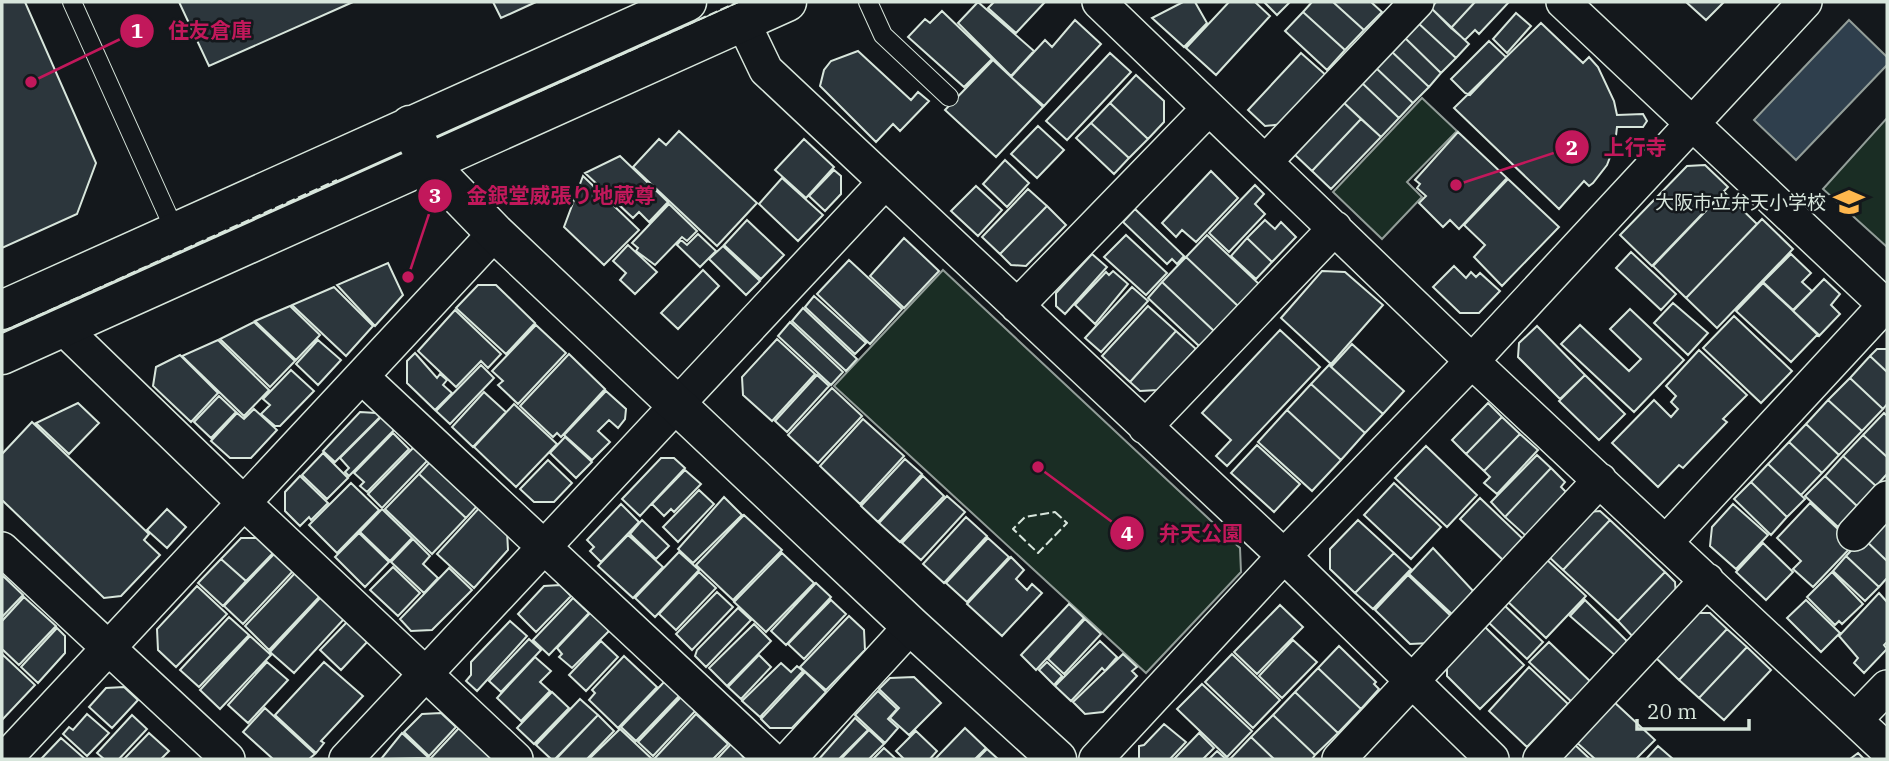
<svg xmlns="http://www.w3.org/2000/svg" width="1889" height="761" viewBox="0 0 1889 761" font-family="'IBM Plex Serif','Noto Sans JP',serif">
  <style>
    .green { fill: #1a2d24; stroke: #939e99; stroke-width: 2 }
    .water { fill: #2f3f4d; stroke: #939e99; stroke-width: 2 }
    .building { fill: #2c363c; stroke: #d8e6dc; stroke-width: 2 }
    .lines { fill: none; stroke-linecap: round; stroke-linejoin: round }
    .lane-casing { stroke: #d8e6dc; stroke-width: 20 }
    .street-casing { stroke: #d8e6dc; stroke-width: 36 }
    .secondary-casing { stroke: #d8e6dc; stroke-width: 41 }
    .lane { stroke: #14181c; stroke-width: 18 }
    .street { stroke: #14181c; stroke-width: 33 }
    .secondary { stroke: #14181c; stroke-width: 38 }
    .fence { stroke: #d8e6dc; stroke-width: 2; stroke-dasharray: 9 3.5; stroke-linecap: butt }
    .labels { text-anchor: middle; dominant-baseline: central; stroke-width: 5; stroke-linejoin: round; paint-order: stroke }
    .poi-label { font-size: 19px; fill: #d8e6dc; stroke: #14181c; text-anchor: end }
    .leader { fill: none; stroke: #c2185b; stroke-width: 2.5 }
    .callout-dot { fill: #c2185b; stroke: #14181c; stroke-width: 2.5 }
    .mark-label { font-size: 21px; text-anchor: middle; font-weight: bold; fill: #fff }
    .callout-label { font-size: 21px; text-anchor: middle; font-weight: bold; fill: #c2185b; stroke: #14181c; stroke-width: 5; stroke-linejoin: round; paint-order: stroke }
  </style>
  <rect width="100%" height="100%" fill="#14181c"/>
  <path class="green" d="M1422 98 1457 131 1407 182 1422 197 1382 239 1333 192Z
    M1887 118V247L1823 189Z
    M943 270 1240 548 1241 572 1146 673 834 386Z"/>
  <path class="water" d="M1849 20 1887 57V65L1796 160 1754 120Z"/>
  <path class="building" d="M2 2H25L96 163 77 214 2 248Z
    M179 2H353L209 66Z
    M493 2H536L501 18Z
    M978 2 1034 51 1011 76 958 23Z
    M994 2H1045L1016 33 988 8Z
    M1183 2H1195L1207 23 1184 47 1152 18Z
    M1229 2H1255L1270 16 1216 75 1186 48Z
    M1264 2H1290L1277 15Z
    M1312 2H1333L1364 30 1345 50 1303 12Z
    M1333 2H1371L1382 12 1364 30Z
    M1436 2H1475L1451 28 1431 8Z
    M1475 2H1509L1479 34 1475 30 1465 40 1451 28Z
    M1686 2H1724L1706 20Z
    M1431 8 1469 44 1456 58 1417 22Z
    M942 11 992 59 964 87 908 37 925 19 930 23Z
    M1303 12 1345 50 1327 70 1285 31Z
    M1516 13 1531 26 1507 53 1493 39Z
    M1075 20 1101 44 1044 106 1011 77 1045 40 1052 47Z
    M1417 22 1456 58 1441 73 1403 36Z
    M1541 23 1583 63 1589 57 1598 67 1614 101 1617 115 1643 114 1647 121 1643 127H1617L1615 144 1607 165 1593 183 1589 186 1584 181 1559 209 1454 108Z
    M1403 36 1441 73 1429 87 1390 50Z
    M1489 41 1506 57 1470 95 1465 93 1451 79Z
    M1390 50 1429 87 1413 103 1375 67Z
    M858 51 911 100 918 92 929 101 900 131 893 124 876 142 820 86 824 70 831 61Z
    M1110 53 1131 72 1067 140 1046 121Z
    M1301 53 1328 77 1284 124 1265 126 1248 110Z
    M993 60 1043 107 996 157 945 110Z
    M1375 67 1413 103 1399 118 1361 82Z
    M1136 75 1164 101V122L1148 139 1110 103Z
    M1361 82 1399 118 1381 137 1342 101Z
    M1342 101 1361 119 1312 171 1293 153Z
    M1110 103 1148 139 1129 158 1091 123Z
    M1361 119 1381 137 1331 189 1312 171Z
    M1091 123 1129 158 1114 174 1076 138Z
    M1038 126 1064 150 1037 178 1011 154Z
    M679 131 757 203 717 246 633 167 659 139 666 145Z
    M1458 132 1507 178 1459 229 1450 220 1443 227 1419 203 1426 196 1417 188 1420 184 1415 180Z
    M804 139 834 167 806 198 775 170Z
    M620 156 668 202 649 222 639 212 633 218 585 173Z
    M1005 160 1029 183 1007 207 983 184Z
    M1705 165 1728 187 1652 266 1620 235 1687 166Z
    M834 170 841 176V194L825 211 809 196Z
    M1211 171 1238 198 1196 242 1182 230 1176 237 1162 223Z
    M583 176 639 230 604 265 564 227Z
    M782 178 823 215 798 241 759 204Z
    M1508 179 1559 227 1502 286 1474 257 1485 245 1464 225Z
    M1255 185 1264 194 1255 204 1265 214 1229 252 1209 233Z
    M976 186 1002 210 978 236 951 211Z
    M1028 189 1047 206 1000 254 982 237Z
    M1724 192 1757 224 1686 298 1653 266Z
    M669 204 697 231 687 241 682 237 655 265 636 251 638 248 632 243Z
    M1047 206 1066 225 1026 266 1011 265 1000 254Z
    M1135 209 1184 256 1177 264 1172 259 1167 264 1123 222Z
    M1762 219 1793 249 1717 328 1686 298Z
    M747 220 784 255 761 279 724 245Z
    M1265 220 1275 229 1281 222 1296 237 1272 262 1247 238Z
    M698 234 716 251 700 267 677 245 681 240 687 245Z
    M1126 235 1167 273 1146 295 1104 257Z
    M1207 235 1259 284 1238 306 1186 257Z
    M904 238 939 271 904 308 870 276Z
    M1247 238 1272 262 1256 279 1231 256Z
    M628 245 657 272 635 294 620 280 626 273 613 261Z
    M723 246 760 281 746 295 709 259Z
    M1631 252 1676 294 1661 310 1616 268Z
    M1092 254 1107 267 1065 314 1056 306V293Z
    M1791 254 1811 273 1802 282 1812 291 1793 310 1763 282Z
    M1186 257 1238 306 1214 331 1162 282Z
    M849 260 902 309 870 344 817 294Z
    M388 263 403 295 375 326 337 285Z
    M1454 266 1466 278 1471 272 1476 277 1480 273 1500 291 1479 313H1460L1433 287Z
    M703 270 719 286 678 329 661 313Z
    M1113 271 1128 284 1095 324 1075 305 1106 272 1109 275Z
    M1322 271 1345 272 1383 305 1331 364 1281 318Z
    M410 272 413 279 405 282 402 275Z
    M1824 279 1840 294 1831 305 1840 314 1819 336 1793 311Z
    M1162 282 1214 331 1199 346 1148 298Z
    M1763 283 1818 334 1791 362 1736 311Z
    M478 285H496L535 323 506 354 456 308Z
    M334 287 373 326 346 356 292 305Z
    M1132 287 1148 301 1101 352 1085 338Z
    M814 296 866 343 855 354 805 307Z
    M1673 303 1708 333 1688 355 1654 323Z
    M290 306 320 335 296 360 255 321Z
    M1148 306 1176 331 1130 382 1102 356Z
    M803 308 857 359 846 371 792 321Z
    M1630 309 1684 360 1634 412 1561 344 1580 325 1629 371 1641 359 1610 329Z
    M455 310 501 354 488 368 481 361 456 387 418 351Z
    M1734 316 1792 371 1761 403 1703 348Z
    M254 322 295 361 270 387 220 339Z
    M790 322 843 372 831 385 778 336Z
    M536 325 566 353 518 404 498 385 503 381 492 371Z
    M1537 326 1585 375 1560 399 1518 357 1519 343Z
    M1280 330 1320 367 1227 466 1216 456 1231 440 1202 413Z
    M1176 331 1196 349 1158 390 1140 391 1130 382Z
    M777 339 815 374 772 421 743 395 742 377Z
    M218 340 269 390 244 416 182 356Z
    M318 340 341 360 318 385 296 364Z
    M1352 344 1404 391 1383 414 1331 367Z
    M1877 349H1887V372L1870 356Z
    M1699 350 1747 395 1723 419 1727 422 1683 468 1679 465 1658 487 1612 443 1654 400 1671 417 1678 409 1671 402 1676 396 1666 386Z
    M415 353 437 378 440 374 447 380 443 385 452 393 435 410 407 383V361Z
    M569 354 605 389 561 437 557 433 553 437 520 406Z
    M180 355 218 393 191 422 153 386 156 367Z
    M1870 356 1887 372V404L1883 409 1850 378Z
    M481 365 494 378 450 424 436 411Z
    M1329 365 1383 414 1365 433 1311 384Z
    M291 370 314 391 280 426H275L261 414 270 405 263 399Z
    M817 375 829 386 787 432 775 421Z
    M1585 375 1625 414 1599 440 1559 401Z
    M1850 378 1883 409 1862 431 1828 400Z
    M1311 384 1365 433 1341 460 1287 410Z
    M832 388 862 416 818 463 788 435Z
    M606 391 626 409 625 419 618 428 609 420 598 431 610 442 592 460 564 435Z
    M484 392 506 412 473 447 452 427Z
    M219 396 236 412 211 438 194 422Z
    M1828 400 1862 431 1839 455 1806 424Z
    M78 403 99 423 69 454 36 423Z
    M1488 403 1502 417 1466 454 1452 440Z
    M514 404 557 444 516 487 474 447Z
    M254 409 277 430 251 458H230L211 441 237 413 244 419Z
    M1287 410 1341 460 1312 491 1258 442Z
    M360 412 376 413 380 417 335 462 323 451Z
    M1884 413 1887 416V457L1863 435Z
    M384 414 397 427 349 476 345 472 349 468 340 458Z
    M1502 417 1520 434 1484 471 1466 454Z
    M863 419 904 456 860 504 820 466Z
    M32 422 149 534 144 540 160 555 121 596 104 598 2 500V454Z
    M1806 424 1839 455 1822 473 1789 442Z
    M393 433 409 449 367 492 360 486 364 482 354 473Z
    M1520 434 1538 450 1497 494 1484 483 1490 477 1484 471Z
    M1863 435 1887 457V474L1876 486 1843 456Z
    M565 437 592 462 576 478 550 453Z
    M1789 442 1822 473 1801 495 1768 464Z
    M1257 445 1300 484 1274 512 1231 473Z
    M1426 446 1477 495 1447 527 1395 478Z
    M414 447 428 460 382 508 368 494Z
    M323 453 348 478 327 499 302 475Z
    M1537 455 1551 468 1505 517 1491 502Z
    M1843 456 1876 486 1857 506 1825 476Z
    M661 458H674L685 468 640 516 622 499Z
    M905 459 922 474 878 522 861 506Z
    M548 460 572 483 554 502H534L520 489Z
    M431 461 478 505 466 518 419 474Z
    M1768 464 1805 499 1787 517 1751 482Z
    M1551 468 1565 482 1561 487 1567 493 1526 536 1505 517Z
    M685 470 701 484 674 512 671 509 664 516 652 504Z
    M419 474 466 518 432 554 385 509Z
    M300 476 328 503 311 520 309 517 300 526 285 511V492Z
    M923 476 944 496 900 542 879 523Z
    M1825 476 1857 506 1838 527 1805 496Z
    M1751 482 1787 517 1771 535 1734 499Z
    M351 483 379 510 337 553 309 525Z
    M1394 483 1441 527 1411 559 1364 515Z
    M699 490 714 504 678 542 663 527Z
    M947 496 965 512 921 560 902 543Z
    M724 497 742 515 693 563 678 549Z
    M1480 498 1524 540 1504 561 1460 519Z
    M1810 503 1854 544 1813 587 1793 569 1801 561 1777 538Z
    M621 504 639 522 601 562 590 551 594 547 587 540Z
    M1733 504 1768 535 1736 569 1710 546 1712 527Z
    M481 506 507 531 508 550 474 588 437 554Z
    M167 509 186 527 167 548 147 530Z
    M382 509 412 538 390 561 360 532Z
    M1600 511 1610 520 1563 570 1547 555 1588 512Z
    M744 515 782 550 733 600 696 565Z
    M966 517 987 536 944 583 923 564Z
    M1882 518 1887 523V561L1863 538Z
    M642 520 669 546 656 559 630 534Z
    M1358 520 1394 553 1355 593 1330 569V549Z
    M1610 520 1665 572 1618 621 1563 570Z
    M359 533 389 562 365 587 335 557Z
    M628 535 663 567 633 598 598 566Z
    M241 538H259L274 552 246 581 221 559Z
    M988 538 1009 557 967 602 946 583Z
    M1863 538 1887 561V578L1879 587 1846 556Z
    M413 539 430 556 423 564 438 578 424 593 391 562Z
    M1763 543 1793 572 1766 600 1736 572Z
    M1433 548 1475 593 1454 616 1409 574Z
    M679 552 699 570 655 617 635 598Z
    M275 553 294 570 243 624 224 606Z
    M782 553 814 583 766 632 734 602Z
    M1394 553 1411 569 1373 609 1355 593Z
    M1846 556 1879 587 1865 601 1833 571Z
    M1011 557 1024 570 1016 579 1027 590 1032 584 1042 593 1002 636 967 604Z
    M1545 558 1586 596 1546 638 1506 600Z
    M221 559 246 581 223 606 198 583Z
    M393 567 420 593 398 616 370 590Z
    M449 568 472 590 432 630 411 631 400 619Z
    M296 572 321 595 269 650 245 626Z
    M699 572 716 588 676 630 659 614Z
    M1665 572 1675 582 1676 596 1635 639 1618 621Z
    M1832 572 1863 604 1842 624 1839 621 1835 625 1807 597Z
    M2 575 23 595 2 617Z
    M1408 575 1454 619 1431 643 1410 644 1375 610Z
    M816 583 831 597 786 645 771 631Z
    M560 585 571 596 536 632 518 614 544 586Z
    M197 586 227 614 176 667 158 650 157 629Z
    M717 592 733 607 692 650 676 634Z
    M1879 593 1887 602V642L1884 645 1887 649 1864 673 1854 663 1858 658 1839 636Z
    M24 597 56 626 19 665 2 649V621Z
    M321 597 344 619 294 673 270 652Z
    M573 598 589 613 549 655 533 640Z
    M831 600 846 614 804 659 788 644Z
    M1585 600 1631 645 1618 658 1570 616Z
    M1806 600 1840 633 1821 652 1787 618Z
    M1069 604 1084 618 1036 670 1021 655Z
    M1503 604 1543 642 1527 659 1487 621Z
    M1280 605 1303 627 1257 674 1234 652Z
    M738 608 751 620 706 667 695 656 697 650Z
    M592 611 611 629 572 668 559 657 562 654 557 648Z
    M1696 613H1710L1727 629 1679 680 1655 657Z
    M849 616 864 630 865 650 826 690 800 667Z
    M229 617 249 635 199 687 180 670Z
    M1085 619 1101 634 1064 674 1048 659Z
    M510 621 527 636 477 691 466 681 471 675V662Z
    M347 622 368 641 341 670 320 650Z
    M754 624 771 641 727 686 709 668Z
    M1484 626 1524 665 1480 709 1447 676V663Z
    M57 628 65 636V653L38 683 21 667Z
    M1727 629 1747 647 1699 698 1679 680Z
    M250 636 271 655 220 709 200 690Z
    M529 639 541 650 501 692 489 681Z
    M1293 640 1317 662 1282 698 1259 676Z
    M601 641 618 657 586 691 569 675Z
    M1100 641 1117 657 1105 671 1102 668 1071 701 1055 686Z
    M1549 642 1593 684 1574 704 1529 662Z
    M1339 646 1376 682 1374 684 1379 689 1361 709 1318 668Z
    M1747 647 1771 670 1724 720 1699 698Z
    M2 654 35 685 2 720Z
    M1123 654 1137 667 1132 671 1137 676 1103 712 1085 714 1073 702Z
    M1232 654 1280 700 1253 728 1205 682Z
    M759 655 771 667 741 699 728 687Z
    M624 656 657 687 618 728 589 700 595 693 592 690Z
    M535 657 551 671 540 682 550 691 521 721 497 698Z
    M267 662 288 680 248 723 228 705Z
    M324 662 363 696 321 741 324 743 316 753 275 715Z
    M1047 662 1062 676 1054 685 1039 670Z
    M781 663 791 672 797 666 803 671 760 717 742 701Z
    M1529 667 1568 704 1527 747 1489 711Z
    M1318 668 1361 709 1338 733 1295 692Z
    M805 672 826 692 792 728H770L761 719Z
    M914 677 941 703 909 735 890 718 899 708 879 689 890 678Z
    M666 680 681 694 636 741 621 727Z
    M1202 684 1252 731 1227 757 1177 709Z
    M124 687 138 700 112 728 89 707 106 688Z
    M878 691 897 709 888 719 898 728 885 743 855 715Z
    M552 692 569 708 534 744 517 728Z
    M1295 692 1338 733 1315 755 1273 715Z
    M682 696 697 709 653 756 638 742Z
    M580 699 598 715 555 759H551L536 745Z
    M1613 701 1655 740 1636 759H1595L1575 741Z
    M265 708 315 754 309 759H273L243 732Z
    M441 713 456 727 429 756 404 732 422 714Z
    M87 714 109 733 87 756 63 734 69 727 73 730Z
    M696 714 728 744 713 759H654Z
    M132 715 147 729 119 759H104L97 753Z
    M598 715 614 731 587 759H556Z
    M1273 715 1315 755 1312 759H1274L1251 737Z
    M855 718 868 730 839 759H819Z
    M1164 724 1186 742 1170 759H1139V746L1144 745Z
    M459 728 492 759H430Z
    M965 728 986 748 975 759H935Z
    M620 729 652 759H589Z
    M869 730 884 744 869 759H841Z
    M916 731 937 751 930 759H904L896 751Z
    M149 733 169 751 161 759H124Z
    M402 733 429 758 381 759Z
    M1199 733 1214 748 1203 759H1174Z
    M1251 737 1274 759H1230Z
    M61 738 85 759H41Z
    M732 743 745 759H717Z
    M1574 744 1590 759H1559Z
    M1658 746 1673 759H1646Z
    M884 748 896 759H873Z
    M987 749 998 759H977Z
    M1217 751 1226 759H1209Z
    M1858 753 1864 759H1850Z"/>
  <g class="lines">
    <g class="lane-casing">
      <path id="lane" d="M72 2 175 231
        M868 2 883 35 949 97"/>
    </g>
    <g class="street-casing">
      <path id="street" d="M1099 2 1480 369 1887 750
        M1563 2 1887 307
        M743 22 766 70 1284 556 1492 759
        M1265 162 1417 2
        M1017 306 1209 108
        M63 328 245 504 516 759
        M362 377 771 759
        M1145 427 1335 228
        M1854 534 1887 498
        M1666 542 1885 305
        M2 549 228 759
        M1855 720 1887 687
        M5 759 495 233
        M346 759 885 182
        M789 759 911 626
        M1096 759 1284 556 1473 360 1805 2
        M1339 759 1600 480
        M1540 759 1707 580"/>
    </g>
    <g class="secondary-casing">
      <path id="secondary" d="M410 125 428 164 495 233 911 626 1057 759
        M2 310 687 2
        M2 355 787 2"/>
    </g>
    <use href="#lane" class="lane"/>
    <use href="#street" class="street"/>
    <use href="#secondary" class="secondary"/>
    <path class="fence" d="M538 92 738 2
      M2 332 337 180
      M1055 512 1067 523 1038 553 1013 529 1025 517Z"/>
  </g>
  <defs>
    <g id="school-bare" transform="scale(2.415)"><path d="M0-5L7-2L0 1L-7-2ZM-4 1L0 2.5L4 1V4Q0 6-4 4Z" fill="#ffb74d" stroke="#14181c" stroke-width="2.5" paint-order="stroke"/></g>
  </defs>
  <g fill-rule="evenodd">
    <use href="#school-bare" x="1849" y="202"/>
  </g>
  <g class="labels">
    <g class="poi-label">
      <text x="1826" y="202">大阪市立弁天小学校</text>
    </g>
  </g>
  <path class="leader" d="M31 82L137 31M1456 185L1572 147M408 277L435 196M1038 467L1127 533"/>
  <g class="callout-dot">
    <circle cx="31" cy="82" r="7"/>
    <circle cx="1456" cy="185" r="7"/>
    <circle cx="408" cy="277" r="7"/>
    <circle cx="1038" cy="467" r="7"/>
    <circle cx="137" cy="31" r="18"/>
    <circle cx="1572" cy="147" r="18"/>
    <circle cx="435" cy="196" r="18"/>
    <circle cx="1127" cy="533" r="18"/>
  </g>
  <g class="mark-label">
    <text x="137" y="38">1</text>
    <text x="1572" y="155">2</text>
    <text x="435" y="203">3</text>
    <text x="1127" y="541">4</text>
  </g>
  <g class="callout-label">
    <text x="210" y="38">住友倉庫</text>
    <text x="1635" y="155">上行寺</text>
    <text x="561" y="203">金銀堂威張り地蔵尊</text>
    <text x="1201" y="541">弁天公園</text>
  </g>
  <rect width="1889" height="761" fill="none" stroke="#d8e6dc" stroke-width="7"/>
  <path d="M1637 719v10h112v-10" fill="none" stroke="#d8e6dc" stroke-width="3.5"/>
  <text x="1647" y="719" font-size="21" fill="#d8e6dc" stroke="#14181c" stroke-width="5" paint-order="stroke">20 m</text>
</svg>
